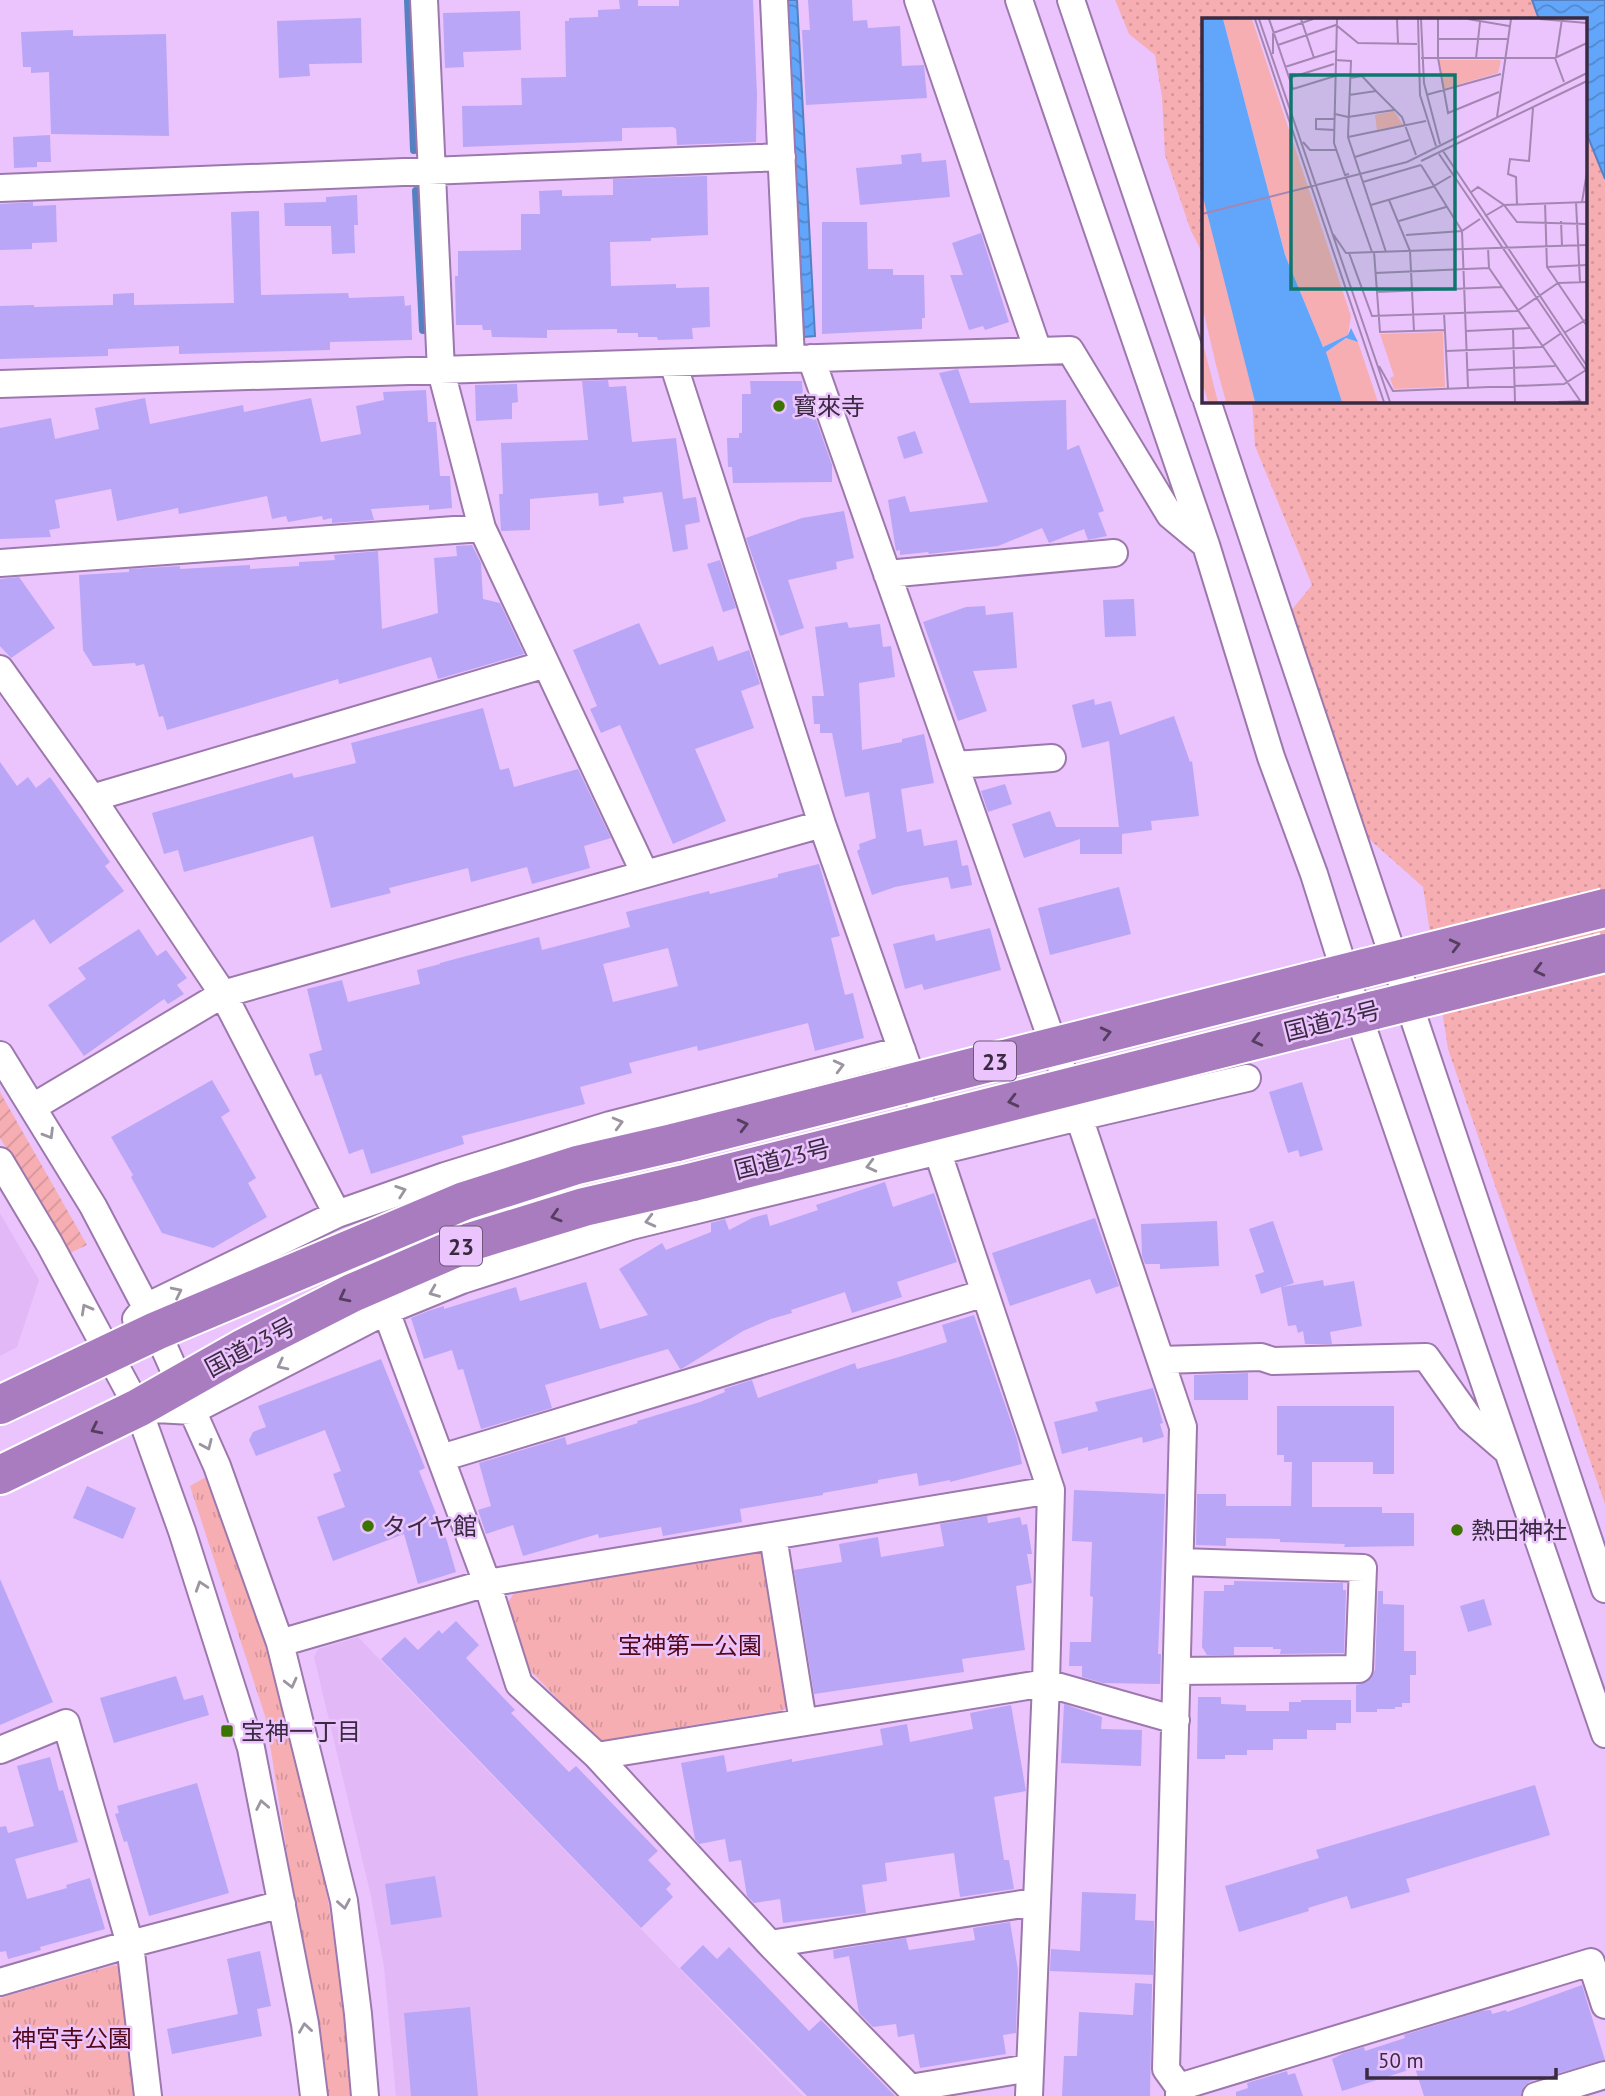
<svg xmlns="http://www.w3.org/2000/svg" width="1605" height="2096" viewBox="0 0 1605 2096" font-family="'PT Sans','Noto Sans JP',sans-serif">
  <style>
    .built { fill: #e3b8f7 }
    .grass { fill: url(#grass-dots) }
    .park { fill: url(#park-tufts) }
    .garden { fill: url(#garden-furrows) }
    .water { fill: url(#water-waves); stroke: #5581c3; stroke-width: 2 }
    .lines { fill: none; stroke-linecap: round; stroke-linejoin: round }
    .stream { stroke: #5581c3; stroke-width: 8 }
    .building { fill: #b9a6f6; fill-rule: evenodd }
    .minor-casing { stroke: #9c78ad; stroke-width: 30 }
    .highway-casing { stroke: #fff; stroke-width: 42 }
    .minor { stroke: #fff; stroke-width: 26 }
    .highway { stroke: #a97cbf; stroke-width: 38 }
    .highway-bridge-casing { stroke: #fff; stroke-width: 42; stroke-linecap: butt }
    .highway-bridge { stroke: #a97cbf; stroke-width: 38 }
    .oneway { stroke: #563e60 }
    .oneway2 { stroke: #9c94a0 }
    .poi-dot { fill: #3c7402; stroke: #ebc4fd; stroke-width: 2.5 }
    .labels { text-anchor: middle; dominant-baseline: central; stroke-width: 5; stroke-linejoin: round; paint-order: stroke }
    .shield { fill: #ebc4fd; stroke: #6f5879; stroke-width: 2 }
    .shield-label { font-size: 23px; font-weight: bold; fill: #3a2a41 }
    .poi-label { font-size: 24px; fill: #3a2a41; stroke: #ebc4fd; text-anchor: start }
    .street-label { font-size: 24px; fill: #3a2a41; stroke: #ebc4fd }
    .park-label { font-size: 24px; fill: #520819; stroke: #ebc4fd }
    .inset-road { fill: none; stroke: #a486b2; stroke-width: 2 }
    .view { fill: #0f766e; fill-opacity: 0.15; stroke: #0f766e; stroke-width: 3.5 }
    .inset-edge { fill: none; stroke: #3a2a41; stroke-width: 3.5 }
  </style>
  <defs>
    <pattern id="grass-dots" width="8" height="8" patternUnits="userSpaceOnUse" patternTransform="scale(1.75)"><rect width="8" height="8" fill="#f7aeb3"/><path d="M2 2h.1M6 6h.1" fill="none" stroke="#d4969b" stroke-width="1.8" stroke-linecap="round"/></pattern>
    <pattern id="park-tufts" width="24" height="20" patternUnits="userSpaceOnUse" patternTransform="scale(1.75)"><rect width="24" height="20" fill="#f7aeb3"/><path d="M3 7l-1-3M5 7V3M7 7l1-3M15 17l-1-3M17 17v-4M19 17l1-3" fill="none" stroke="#d4969b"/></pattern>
    <pattern id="garden-furrows" width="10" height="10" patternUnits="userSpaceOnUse" patternTransform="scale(1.75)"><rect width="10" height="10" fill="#f7aeb3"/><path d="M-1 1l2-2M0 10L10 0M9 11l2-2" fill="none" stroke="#d4969b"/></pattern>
    <pattern id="water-waves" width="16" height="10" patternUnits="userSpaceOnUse" patternTransform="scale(1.75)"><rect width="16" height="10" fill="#61a6fb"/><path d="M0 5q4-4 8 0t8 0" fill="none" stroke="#5187cd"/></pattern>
  </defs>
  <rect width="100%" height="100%" fill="#ebc4fd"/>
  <path class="built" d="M0 1213 39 1280 17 1347 0 1356Z
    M358 1637 803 2096H396L384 1967 370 1892 314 1657 318 1649Z"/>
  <path class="grass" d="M1115 0H1532L1539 19H1204V256L1191 231 1165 155 1162 97 1155 55 1129 34Z
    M1586 132 1605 179V1504L1448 1049 1423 887 1368 838 1341 773 1290 612 1312 585 1255 446 1252 401H1586Z"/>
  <path class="park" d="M206 1477 239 1560 281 1689 324 1875 351 2046 355 2096H325L266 1719 190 1486Z
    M756 1553 766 1556 789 1699 784 1710 598 1741 528 1668 507 1604 514 1593Z
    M115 1965 125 1970 137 2096H0V1998Z"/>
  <path class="garden" d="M0 1092 87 1245 70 1253 0 1138Z"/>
  <path class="water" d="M787 0H797L815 336 804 337Z
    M1532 0H1605V179L1586 132V19H1539Z"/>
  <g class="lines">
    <path class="stream" d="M408 0 414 150
      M416 191 423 330"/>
  </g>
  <path class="building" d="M619 0H638V6H679V0H753L757 95 756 142 677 145 676 129 673 127 622 128V141L463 147 462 106 522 105 521 78 566 77 565 21H569V18L598 17V10L620 9Z
    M808 0H852L853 21 867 20 868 28 900 26 902 66 924 65 927 98 806 105 802 30H810Z
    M520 11 521 50 463 52 464 67 445 68 443 13Z
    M361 18 362 63 309 64 310 76 279 78 277 21Z
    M73 30V36L166 34 169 136 51 134 49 72 31 73V67H23L21 32Z
    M50 135 51 162H37V167L14 168 13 137Z
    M921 153 922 162 946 160 950 197 860 205 856 168 902 164 901 155Z
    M707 176 708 235 651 238V241L610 242 611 286 676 284V288L709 287 710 327 692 328 693 339 658 340 657 337H638V333H617V329L547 330V338L492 337 491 330H483L482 325H456L455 276H458V251L521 250V214H540L539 191 562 190V196L613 195V179Z
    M357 195 358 225H354L355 253 332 254 331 226H285L284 203 326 202V197Z
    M33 202V206L56 205 57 242 32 243V249L0 250V204Z
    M259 211 261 295 348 293 349 298 404 296 405 306 411 305 412 340 330 342V350L179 354V346L108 349V356L0 359V306L34 305V307L113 305V294L134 293V305L234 303 231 212Z
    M822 222H867L868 269H893V275H924L925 318H922V329L822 334Z
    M981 233 1009 322 985 330 983 326 969 330 950 275H963L952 243Z
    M958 369 970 403 1066 400 1067 450 1079 445 1104 511 1098 513 1107 536 1088 540 1084 529 1049 543 1042 528 998 546 929 554 928 552 900 555V550L896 551 888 500 905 496 910 512 988 502 939 373Z
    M608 380 609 387 626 386 632 442 676 438 683 499 696 497 700 522 685 525 688 549 673 552 662 492 623 497 624 503 599 506 598 493 530 499V530L501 531 499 494H503L501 443 588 440 582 381Z
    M750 381H802L804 411 812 408 832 465V482L733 483 732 467H728L727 438H739V433H742V394H751Z
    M517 384 518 402 512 403V419L476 421 475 385Z
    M426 390 428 422H436L440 476H450L452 508 429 510V505L371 509 374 520 332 523V518L323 520 322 516 288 522 286 516 272 519 267 496 179 514 178 508 117 521 111 489 55 500 60 528 49 530 51 537 0 539V428L51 418 55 439 99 429 95 408 145 398 150 424 243 405 244 412 311 398 321 442 361 434 356 406 384 400 383 392Z
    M915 431 923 453 904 459 897 437Z
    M844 511 854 558 836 562 837 569 788 580 804 628 780 636 746 538 802 518Z
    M472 545 481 563 483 599 500 603 524 654 438 679 431 657 339 684 338 679 167 730 163 716 159 717 144 664 136 666 135 663 93 666 83 650 79 575 129 572V569L180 566V569L250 565V569L299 566V562L335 560 334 555 378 551 382 629 438 613 434 558 457 556 456 546Z
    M720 560 736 608 723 612 707 564Z
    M19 577 55 628 11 658 0 646V579Z
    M1134 599 1136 636 1105 637 1103 600Z
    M985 606 986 615 1013 612 1017 668 973 671 987 711 958 721 923 622 966 607Z
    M847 622 849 628 880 624 883 647 891 646 895 677 859 683 862 750 902 742V739L924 734 934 783 901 789 907 832 921 829 924 846 957 840 962 866 968 865 972 885 951 889 948 877 895 887 872 895 857 851 860 849 859 844 876 838 869 792 845 797 832 733H820V724H814L812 696H824L815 627Z
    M639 623 659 665 713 646 718 661 749 650 760 684 741 691 754 728 695 749 726 821 673 844 620 725 601 733 590 709 597 706 573 650Z
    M1094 699 1095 705 1111 701 1120 735 1174 716 1190 762 1192 761 1199 816 1151 821 1152 830 1122 834V854H1080V839L1024 858 1012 824 1050 811 1056 827H1119L1109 741 1082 748 1072 705Z
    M483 708 500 770 509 768 514 787 578 769 611 838 584 846 590 868 532 884 527 867 471 882 468 868 389 888 391 893 331 908 313 836 184 872 178 850 164 854 152 813 292 773 294 778 356 763 351 743Z
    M0 762 17 786 28 777 36 788 50 777 110 862 105 866 124 891 50 944 34 919 0 943Z
    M1005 784 1012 804 988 812 981 791Z
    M819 864 840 936 831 938 845 995 853 993 864 1038 815 1051 808 1023 698 1051 697 1046 629 1063 632 1073 580 1087 585 1104 462 1136 464 1144 371 1174 363 1149 349 1154 321 1074 315 1076 309 1054 322 1050 307 989 342 980 348 1002 420 984 417 970 440 964V963L539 937 542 950 630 927 626 912 709 891 710 894 778 877V874ZM668 948 678 986 613 1002 603 964Z
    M1119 887 1131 934 1050 955 1038 908Z
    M990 928 1001 970 924 990 922 984 905 989 893 944 934 934 936 941Z
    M139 929 157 956 166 950 187 978 177 985 184 994 168 1004 164 999 84 1056 48 1005 86 979 78 968Z
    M212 1080 230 1111 221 1117 256 1178 248 1183 267 1217 213 1248 162 1233 131 1177 133 1175 111 1137Z
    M1302 1082 1323 1150 1300 1157 1298 1150 1288 1153 1269 1092Z
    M885 1182 893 1207 934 1193 957 1262 897 1282 902 1297 852 1313 845 1292 791 1310 792 1313 771 1319 743 1331 683 1368 680 1369 668 1349 545 1385 552 1408 481 1429 463 1369 458 1370 452 1350 424 1359 411 1318 428 1311 444 1306V1309L516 1287 520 1301 586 1282 600 1329 648 1315 619 1269 662 1243 666 1250 711 1232V1223L725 1219 729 1230 752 1218 767 1214 770 1226 818 1210 816 1205Z
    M1095 1218 1119 1286 1096 1294 1090 1279 1010 1306 992 1253Z
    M1217 1221 1219 1266 1160 1269V1264H1145L1142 1256 1141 1224Z
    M1273 1221 1294 1283 1282 1287 1323 1280 1324 1286 1354 1281 1362 1326 1330 1332 1332 1344H1305L1303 1331 1298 1333 1296 1325 1288 1326 1281 1287 1261 1294 1255 1275 1264 1272 1249 1229Z
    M974 1315 1017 1439 1022 1464 950 1482V1480L919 1486 917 1473 878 1480V1483L823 1493V1495L740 1509 742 1522 663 1536 661 1527 599 1538 598 1534 523 1556 513 1525 486 1534 478 1510 491 1506 479 1463 565 1437 567 1445 638 1423 637 1421 700 1402 725 1392 724 1389 752 1380 758 1398 855 1363 857 1369 899 1357 947 1342 942 1325Z
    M381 1359 425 1468 419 1471 447 1541 456 1572 418 1584 404 1534 333 1561 317 1517 345 1507 333 1474 341 1471 325 1430 256 1456 249 1440 253 1432 266 1427 258 1406Z
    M1248 1373V1400H1194V1375Z
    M1153 1388 1163 1423 1160 1424 1164 1437 1143 1443 1142 1437 1088 1451V1447L1062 1454 1054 1422 1098 1411 1095 1402Z
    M1277 1406H1394V1474H1373V1462H1312V1507H1382V1513H1414V1546L1344 1547 1345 1544 1280 1542V1539L1226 1538V1546L1196 1545 1197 1494H1226V1506H1291L1292 1462H1284V1455H1277Z
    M87 1486 136 1508 123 1539 73 1518Z
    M1074 1490 1165 1494 1158 1654H1161L1160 1684 1103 1683 1082 1677V1666H1069L1070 1642H1091L1093 1597 1090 1596 1092 1542 1072 1541Z
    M987 1516 988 1523 1020 1517 1022 1525 1027 1524 1032 1554H1027L1032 1583 1016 1586 1025 1650 962 1659 964 1672 814 1694 794 1570 842 1562 839 1544 878 1537 881 1557 944 1546 940 1524Z
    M0 1579 53 1702 0 1725Z
    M1234 1581 1343 1583V1590H1346L1344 1653 1280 1654 1281 1649H1273V1647H1234V1655H1207L1202 1647 1204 1591H1224V1585H1234Z
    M1378 1591H1383V1604L1404 1605V1651H1416V1675H1410V1703H1402V1707H1395V1709H1377V1712H1356V1685L1367 1682 1375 1670Z
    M1484 1599 1492 1625 1468 1632 1460 1606Z
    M456 1621 479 1645 466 1658 515 1710 511 1713 569 1772 576 1766 658 1851 648 1860 671 1884 666 1889 673 1897 641 1928 381 1659 405 1637 418 1650 439 1630 442 1634Z
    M176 1676 184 1700 203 1695 209 1715 114 1743 100 1698Z
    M1198 1697H1221V1704L1246 1705V1711H1289V1702H1301V1700H1351V1723H1336V1730H1307V1739H1273V1750H1247V1755H1225V1759H1197Z
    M1064 1704 1102 1717 1101 1729 1142 1730 1141 1766 1061 1763Z
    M1011 1705 1026 1791 994 1797 1004 1860H1009L1014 1889 960 1897 954 1853 885 1863 887 1881 862 1885 866 1913 783 1923 780 1899 754 1903 747 1896 741 1860 729 1862 725 1839 699 1844 695 1839 681 1763 724 1755 727 1772 792 1759V1762L883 1745 880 1729 907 1724 910 1742 973 1729 970 1713Z
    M50 1757 59 1791 63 1790 78 1842 15 1859 27 1899 67 1888 66 1885 90 1878 105 1929 40 1947 41 1950 8 1959 6 1951 0 1952V1827L6 1826 8 1833 34 1826 17 1766Z
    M197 1783 229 1893 149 1916 127 1841 124 1842 115 1814 119 1813 117 1806Z
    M1535 1785 1550 1835 1406 1879 1410 1892 1351 1909 1347 1896 1308 1908 1309 1911 1239 1932 1225 1886 1319 1858 1316 1850Z
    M435 1876 442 1917 391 1925 385 1884Z
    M1082 1892 1136 1894 1135 1920 1154 1921 1153 1975 1050 1971 1051 1949 1080 1951Z
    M1010 1922 1018 1970 1016 2033 1003 2035 1006 2054 920 2068 914 2034 898 2037 896 2024 873 2027 859 2013 849 1956 834 1959 833 1950 906 1938 909 1950 975 1940 973 1928Z
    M703 1945 717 1959 729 1947 809 2031 821 2020 895 2096H807L680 1968Z
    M260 1951 271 2006 257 2009 262 2036 172 2054 167 2029 238 2014 227 1959Z
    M1135 1983 1152 1984 1150 2096H1062L1064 2056H1077L1079 2012 1133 2015Z
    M1582 1985 1605 2060 1531 2081 1524 2086 1521 2096H1424L1415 2068 1342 2091 1332 2059 1344 2053 1364 2047 1365 2051 1405 2038 1404 2035 1482 2011 1491 2010 1492 2014 1506 2010 1507 2012Z
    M470 2007 478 2096H411L404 2013Z
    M1287 2071 1288 2075 1295 2073 1303 2096H1236V2092L1248 2088 1247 2083Z"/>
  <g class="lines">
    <g class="minor-casing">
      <path id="minor" d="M424 0 441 371 482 528 645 874
        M774 0 791 359
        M918 0 1038 351
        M1019 0 1206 545 1271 757 1314 874 1358 1014 1605 1734
        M1071 0 1204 394
        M0 188 782 157
        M811 358 1079 1117 1247 1078
        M673 363 822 824 937 1150 1051 1490 1046 1683 1029 2096
        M0 384 1070 350 1170 515 1206 545
        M1207 401 1605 1589
        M0 563 482 528
        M887 574 1114 553
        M0 669 92 798 223 994 337 1214
        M955 765 1052 758
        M92 798 546 664
        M0 1055 93 1206 146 1307 217 1466 280 1643 344 1901 358 2014 365 2096
        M33 1107 223 994 822 824
        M0 1161 49 1243 138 1408 182 1531 251 1748 305 2024 314 2096
        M386 1311 487 1583 519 1684 597 1756 770 1944 1035 1902
        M136 1319 146 1307 337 1214 445 1176 610 1125 902 1050
        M1161 1360 1261 1357 1273 1361 1426 1357 1470 1419 1507 1451
        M138 1408 192 1411 386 1311 462 1280 631 1226 1079 1117 1183 1427 1166 2069 1179 2087V2096
        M441 1458 985 1293
        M773 1536 803 1722
        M280 1643 487 1583 1051 1490
        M1177 1671 1359 1669 1363 1568 1180 1562
        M0 1750 66 1723 130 1944 148 2096
        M597 1756 1046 1683 1176 1720
        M770 1944 910 2088 1030 2068
        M0 1982 130 1944 282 1904
        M1179 2087 1591 1962 1605 2005
        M1536 2096 1605 2075"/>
    </g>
    <g class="highway-casing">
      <path id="highway" d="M1313 981 1365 968
        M1323 1023 1375 1010
        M0 1405 156 1331 464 1201 577 1165 677 1142
        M0 1475 138 1408 242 1349 352 1293 470 1242 584 1207 693 1182"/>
    </g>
    <use href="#minor" class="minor"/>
    <use href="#highway" class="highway"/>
    <g class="highway-bridge-casing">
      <path id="highway-bridge" d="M1365 968 1605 908
        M1375 1010 1605 953
        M677 1142 1313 981
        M693 1182 1323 1023"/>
    </g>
    <use href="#highway-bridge" class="highway-bridge"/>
  </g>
  <defs><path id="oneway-chevron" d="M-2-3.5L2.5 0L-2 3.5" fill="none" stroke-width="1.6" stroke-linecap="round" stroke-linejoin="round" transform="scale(1.75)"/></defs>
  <g class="oneway">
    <use href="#oneway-chevron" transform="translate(1455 945) rotate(-14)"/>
    <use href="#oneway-chevron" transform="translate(1539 970) rotate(166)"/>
    <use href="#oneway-chevron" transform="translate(1106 1033) rotate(-14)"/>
    <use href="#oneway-chevron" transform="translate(1257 1040) rotate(166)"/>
    <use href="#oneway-chevron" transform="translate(1013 1101) rotate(166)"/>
    <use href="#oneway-chevron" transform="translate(743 1125) rotate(-14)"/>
    <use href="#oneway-chevron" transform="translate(556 1216) rotate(163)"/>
    <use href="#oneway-chevron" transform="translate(344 1297) rotate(153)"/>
    <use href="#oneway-chevron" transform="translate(96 1429) rotate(154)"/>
  </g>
  <g class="oneway2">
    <use href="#oneway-chevron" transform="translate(839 1066) rotate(-14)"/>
    <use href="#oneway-chevron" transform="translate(618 1123) rotate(-15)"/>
    <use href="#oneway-chevron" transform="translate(49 1134) rotate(59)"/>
    <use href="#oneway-chevron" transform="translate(871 1166) rotate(166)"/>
    <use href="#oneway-chevron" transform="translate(401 1191) rotate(-19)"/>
    <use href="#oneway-chevron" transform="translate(650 1221) rotate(166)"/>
    <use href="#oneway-chevron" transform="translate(177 1292) rotate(-26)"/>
    <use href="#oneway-chevron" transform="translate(434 1292) rotate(158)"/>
    <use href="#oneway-chevron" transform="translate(86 1309) rotate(-119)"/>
    <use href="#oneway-chevron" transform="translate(282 1365) rotate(153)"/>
    <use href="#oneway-chevron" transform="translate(207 1445) rotate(66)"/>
    <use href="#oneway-chevron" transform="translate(201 1586) rotate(-108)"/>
    <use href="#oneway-chevron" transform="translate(291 1683) rotate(76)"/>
    <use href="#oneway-chevron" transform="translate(262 1805) rotate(-101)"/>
    <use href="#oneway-chevron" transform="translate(344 1904) rotate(80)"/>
    <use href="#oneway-chevron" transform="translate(305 2028) rotate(-98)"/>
  </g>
  <g class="poi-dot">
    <circle cx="779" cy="406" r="7"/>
    <circle cx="368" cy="1526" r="7"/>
    <circle cx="1457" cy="1530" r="7"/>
    <rect x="220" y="1724" width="14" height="14" rx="3.5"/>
  </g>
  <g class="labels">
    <g class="shield">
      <rect x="974" y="1041.5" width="42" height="39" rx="5"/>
      <rect x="440" y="1226.5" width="42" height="39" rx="5"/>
    </g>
    <g class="shield-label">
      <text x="995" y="1061">23</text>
      <text x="461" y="1246">23</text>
    </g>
    <g class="poi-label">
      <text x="793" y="406">寳來寺</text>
      <text x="382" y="1526">タイヤ館</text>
      <text x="1471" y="1530">熱田神社</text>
      <text x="241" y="1731">宝神一丁目</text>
    </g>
    <g class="street-label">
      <text transform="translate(1332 1021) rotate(-14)">国道23号</text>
      <text transform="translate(782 1159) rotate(-14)">国道23号</text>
      <text transform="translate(250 1347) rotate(-28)">国道23号</text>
    </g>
    <g class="park-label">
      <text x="690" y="1645">宝神第一公園</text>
      <text x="72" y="2038">神宮寺公園</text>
    </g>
  </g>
  <g transform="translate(1202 18)">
    <rect width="385" height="385" fill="#ebc4fd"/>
    <path d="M21 1H50L149 298 146 317 121 329 83 237ZM0 175 12 211 53 384H24L14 347 0 287ZM144 320 156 324 176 384H140L133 372 124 334ZM0 323 4 337 16 384H6L0 363Z" fill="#f7aeb3"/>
    <path d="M237 42H297L299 43 296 55 241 71ZM192 93 201 107 175 112 173 97ZM241 314 243 369 192 371 188 360 192 358 178 316Z" fill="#f7aeb3"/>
    <path d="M237 335 238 360 214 365V343Z" fill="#f7aeb3"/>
    <path d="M0 1H21L83 237 121 329 146 317 149 310 156 324 144 320 124 334 140 384H53L0 175Z" fill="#61a6fb"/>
    <path class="inset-road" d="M53 1 182 384M57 1 188 384M67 1 91 71 133 58M99 1 112 40M135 1 132 125 143 157 147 156M195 1 196 26M216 1 218 77 234 128M219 1 222 65 238 126M236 1V40L246 95 297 74M266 1 307 8M338 1 385 5M71 15 111 1M237 21H305M76 27 134 7 156 25 215 26M71 36V15M219 40H353L385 25M274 40 278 4M353 40 362 64M354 40 360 1M133 42 149 43 146 119 184 234M83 49 133 33M87 60 132 46M148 60 160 58 174 73M147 77 174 73 200 99 214 137M224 77 299 56M133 96 146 99 192 92M295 99 309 1M132 101H114V111L133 112M146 119 224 103M101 124 108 132H134M241 133 385 348M237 136 385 354M153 139 207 122M219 143 385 63M219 147 260 213 266 370M144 160 170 234M161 164 219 147M268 175 276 169 302 187 315 204 385 206M187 182 208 233 212 313M374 184 378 264M380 184 385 154M343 185 345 249 385 308M315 186 314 159 306 156 308 141 327 143 331 90M169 187 230 169 249 158M0 196 205 144 385 55M283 198 302 187 385 184M197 203 244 189M359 203 360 228M131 216 144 235 385 227M204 217 260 213 278 201M286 230 287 250 379 384M172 234 178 314 243 312M147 235 170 298 315 293 356 265 385 264M345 249 385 247M173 255 287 250M174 274 300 269M242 295 246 371M311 311 313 384M264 313 327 310M362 315 385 301M244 333 339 329 358 316M177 348 191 373 362 366 384 352M265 352 353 348M356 384 379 383"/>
    <path class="view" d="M89 57H253V271H89Z"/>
    <rect width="385" height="385" class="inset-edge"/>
  </g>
  <path d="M1367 2068v10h189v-10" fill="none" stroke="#3a2a41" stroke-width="3.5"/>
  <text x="1378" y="2068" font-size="21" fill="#3a2a41" stroke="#ebc4fd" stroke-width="5" paint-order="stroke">50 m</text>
</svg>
